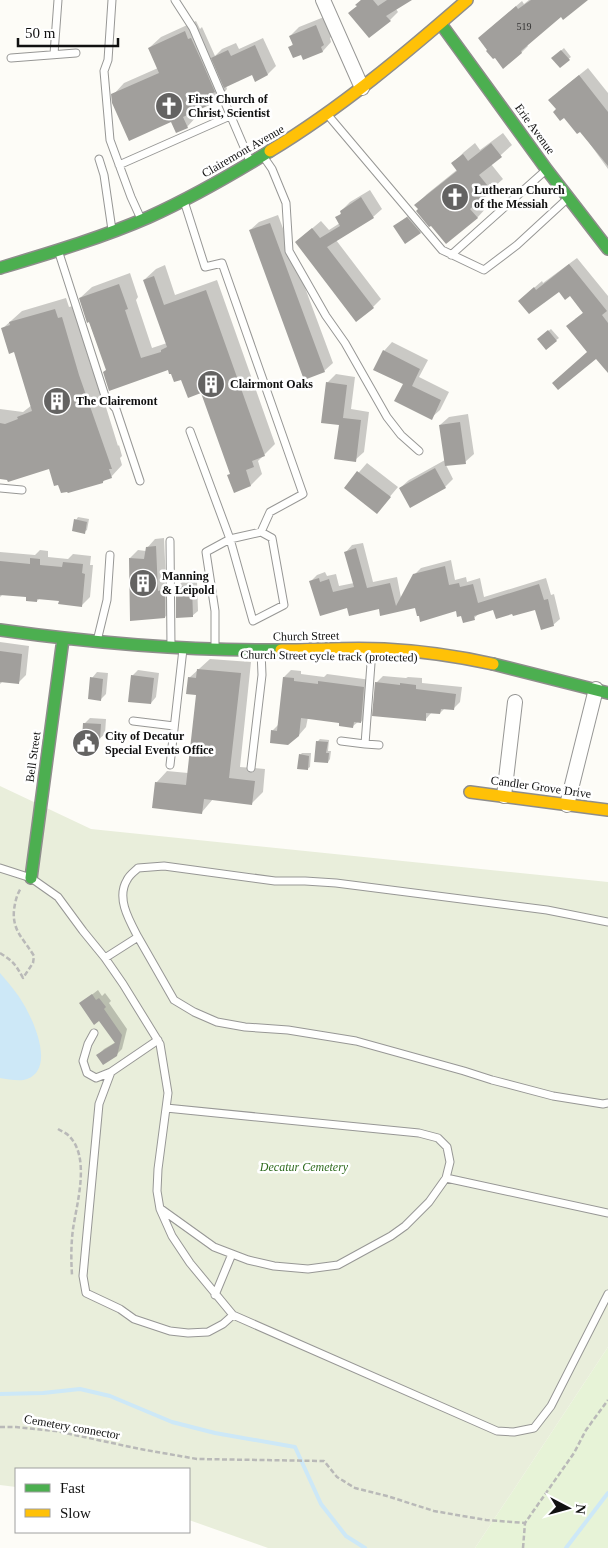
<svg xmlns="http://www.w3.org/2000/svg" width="608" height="1548" viewBox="0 0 608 1548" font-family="'Times New Roman',serif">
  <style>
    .green { fill: #e7f3d7 }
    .cemetery { fill: #e9eedb }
    .water { fill: #cde8f7 }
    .shadow { fill: #0003 }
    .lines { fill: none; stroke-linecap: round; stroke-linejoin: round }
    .stream { stroke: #cde8f7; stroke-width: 4 }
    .building { fill: #a19f9c }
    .lane-casing { stroke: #979795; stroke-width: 9 }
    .street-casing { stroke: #979795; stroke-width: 16 }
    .fast-casing { stroke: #8e8d8b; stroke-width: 14 }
    .slow-casing { stroke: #8e8d8b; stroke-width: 14 }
    .path { stroke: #b9b9b8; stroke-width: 2.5; stroke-dasharray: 5 2.5; stroke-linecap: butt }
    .lane { stroke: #fffffe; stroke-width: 7 }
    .street { stroke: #fffffe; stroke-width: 14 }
    .fast { stroke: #4caf50; stroke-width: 11 }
    .slow { stroke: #ffc107; stroke-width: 11 }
    .labels { text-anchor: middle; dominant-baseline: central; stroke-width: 5; stroke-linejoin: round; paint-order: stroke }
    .number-label { font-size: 10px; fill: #353434 }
    .poi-label { font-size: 12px; font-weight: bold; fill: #111; stroke: #fff; text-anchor: start }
    .street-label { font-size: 12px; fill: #111; stroke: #fff }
    .park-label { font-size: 12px; font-style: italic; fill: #2f6b1f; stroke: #fff }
  </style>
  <rect width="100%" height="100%" fill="#fdfcf7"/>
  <path class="green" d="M608 1347V1548H475Z"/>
  <path class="cemetery" d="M0 786 91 829 608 882V1347L475 1548H268L189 1520V1469H16V1487L0 1485Z"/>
  <path class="water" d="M0 973C6 980 12 987 17 994 30 1011 58 1068 27 1079 20 1082 8 1079 0 1078Z"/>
  <path class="shadow" d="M361 0H409L396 9 398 12 390 20 358 5Z
    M529 0H586L561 15 527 45 528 46 522 52 504 67 486 32 522 1 524 4Z
    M324 17 332 36 330 38 331 42 323 51 304 59 301 53 289 48 293 44 290 36 299 27Z
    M196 21 200 29 202 27 215 56 222 49 236 43 239 49 263 38 276 66 268 74 255 80 253 74 226 86 227 89 216 101 196 110 198 115 187 127 113 95 124 83 158 68 149 48 161 37Z
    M564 48 571 57 560 66 553 58Z
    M588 68 608 93V169L580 130 557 109 558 92Z
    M503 133 512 145 491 164 503 179 482 198 488 206 477 218 419 209 416 205 427 194 458 169 453 163 464 152 475 143 480 150Z
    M370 190 382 209 373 217 336 240 381 299 373 307 296 242 321 221 329 230 340 223 337 218 342 212 341 211 350 202Z
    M413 212 425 227 420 232 395 226Z
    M278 215 333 363 324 371 250 230 259 222Z
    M577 258 608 296V371L596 357 588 352 575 319 584 312 570 294 559 290 527 294 542 281 543 283Z
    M165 265 175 295 217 280 275 444 258 461 262 474 251 485 234 491 231 473 202 392 169 369H107L80 298 92 287 130 273 138 297 136 300 152 348 167 343 144 280 156 269Z
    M66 298 69 307 73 306 90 363 100 392 101 391 118 446 119 445 122 456 120 458 122 465 111 477 106 478 103 482 50 467 8 478H0V409L23 412 32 405 15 351 3 328 22 311Z
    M551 329 559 338 546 348 541 337Z
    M392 342 428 360 419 377 449 392 440 410 431 418 404 384 384 351Z
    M336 374 355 377 351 409 369 412 364 452 355 460 340 424 327 383Z
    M468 414 474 454 465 462 446 465 453 479 445 487 400 488 409 480 445 460 440 425 449 417Z
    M367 463 398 487 377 512 346 487Z
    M78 517 89 519 87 530 84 532 76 520Z
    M164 538 166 583 173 581 174 608 165 617 130 558 138 550 146 551 147 548 155 539Z
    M363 543 373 582 397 577 401 598 414 575 421 568 451 560 455 580 466 577 467 582 480 578 484 597 546 578 551 595 554 594 560 619 553 625 536 609 513 612 494 608 480 613 474 618 462 615 457 609 415 606 380 608 348 607 311 581 317 575 325 572 327 576 336 574 339 586 354 583 346 552 352 545Z
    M40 550 48 551V557L68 559 73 554 91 556 90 565H93L90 597 81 606 60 600 40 598 37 601 27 596 3 594 0 597V552L35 555Z
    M183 581H197L198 611 192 616 177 587Z
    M0 642 29 646 26 675 18 683 3 681 0 684Z
    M210 659 251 662 240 767 265 769 263 792 251 804 213 799 202 812 156 783 167 771 188 773 197 694 189 678Z
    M138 670 159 673 156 697 151 703 132 676Z
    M291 670 301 671V674L324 677 327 674 371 680 368 714 361 722H358L353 726 341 722 308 717 306 727 299 735 272 731 279 724 284 677Z
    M97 672 108 673 106 694 101 699 92 678Z
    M383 676 406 678 408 677 422 678V683L462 687 460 702 453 709 445 708 440 713 432 712 425 720 376 683Z
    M90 718 106 719 105 734 99 739 84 724Z
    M320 739 329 740 328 751H331L330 759 328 762 317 742Z
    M302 753H311L310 767 307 769 300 755Z
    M98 990 102 996 105 993 111 1001 109 1003 127 1029 122 1049 116 1055H98L104 1049 116 1042 100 1019 81 1003Z"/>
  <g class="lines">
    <path class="stream" d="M0 1394 43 1393 80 1389 110 1396 172 1422 215 1433 295 1447 321 1504 346 1536 365 1548
      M566 1548 608 1493"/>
  </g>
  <path class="building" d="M361 0H373L378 6 387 0H412L386 16 391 21 369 38 348 13 357 6 355 5Z
    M531 0H588L563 20 561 17 521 51 522 53 503 69 495 58 493 59 486 51 487 50 478 38 516 6 518 9Z
    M316 25 324 45 321 47 323 52 303 60 301 55 293 58 288 47 293 45 289 36Z
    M185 31 188 39 191 38 202 62 215 92 213 93 216 102 183 117 188 128 176 133 171 122 129 141 112 103 111 94 159 73 148 48Z
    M255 45 268 75 255 82 252 75 224 88 211 58 228 50 231 56Z
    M561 50 570 60 560 68 551 58Z
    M579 75 608 112V166L580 132 577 134 564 118 560 121 553 112 556 109 548 100Z
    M491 143 502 157 479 175 492 191 470 209 478 218 446 244 431 226 429 227 416 211 418 209 414 205 457 171 451 163 463 154 468 161Z
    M361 197 374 218 327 247 374 308 356 322 295 242 312 228 320 238 340 226 335 217 341 214 340 211Z
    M407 217 421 233 405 244 393 226Z
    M270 223 325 372 304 380 249 230Z
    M569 264 607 311 602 315 608 323V373L596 359 558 390 552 383 587 352 566 326 583 313 570 296 565 300 559 292 529 314 518 301 534 287 536 290Z
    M154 276 164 305 206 290 265 456 252 461 254 467 246 470 251 486 234 493 227 475 230 474 201 393 188 398 181 380 174 382 171 374H169L168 370 109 391 103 372 106 370 89 322 87 323 79 298 119 284 128 309 125 310 141 358 161 352V350L167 347 143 280Z
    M55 309 58 318 62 317 79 375 112 469H109L112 478 103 481V483L68 493 67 492 61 493 58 485 54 486 49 469 8 482 7 480 0 479V423L5 424 18 419 17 417 32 411 14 352 9 354 1 328 10 325 9 322Z
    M548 330 557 341 546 350 537 339Z
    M383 350 420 369 412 386 441 400 432 420 394 401 403 384 373 370Z
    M326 382 347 385 343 418 361 420 356 462 334 459 339 425 321 423Z
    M460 422 466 464 445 466 439 425Z
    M435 468 446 488 410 508 399 488Z
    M357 471 391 497 377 514 344 488Z
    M74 519 87 522 85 534 72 531Z
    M156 546 158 591 165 589V618L130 621 129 558 144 559 146 547Z
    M356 548 367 588 390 583 396 606 413 574 445 566 449 585 459 583 460 587 473 584 478 603 539 584 544 600 548 599 554 626 541 630 535 610 513 616 512 614 496 619 493 610 474 616 475 620 463 623 461 616 457 617 456 611 420 622 419 616H417L415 608 380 616 379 609 349 616 347 608 320 616 309 581 319 578 320 582 329 579 333 592 354 587 344 552Z
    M30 558 40 559V565L62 567 63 562 83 564 82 573 85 574 82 607 58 604 59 601 37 599V602L26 601V597L0 595V561L30 564Z
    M176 586H192L193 617 176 618Z
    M0 651 22 654 19 684 0 682Z
    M197 669 241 673 229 778 255 781 252 805 204 799 202 814 152 808 155 782 186 785 196 695 186 694 188 677 196 678Z
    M131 675 154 678 151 704 128 702Z
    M90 677 103 679 101 701 88 699Z
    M283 677 294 678V681L318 684V681L364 687 361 723 354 722 353 728 339 726V723L301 718 299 736 288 745 270 743 271 730 277 731Z
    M375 682 400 685V683L416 685V689L456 694 454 710 441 709 440 714 426 713V721L372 716Z
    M83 723 101 724 100 740 82 739Z
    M316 741 328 742 326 753H329L328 763 314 762Z
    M299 754 309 756 308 770 297 769Z
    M92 994 96 1000 99 998 106 1007 104 1009 122 1035 117 1056 103 1065 96 1055 115 1043 99 1021 94 1025 79 1003Z"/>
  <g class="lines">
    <g class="lane-casing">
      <path id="lane" d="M112 0 108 60 104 71 110 140 131 197 141 219
        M175 0 193 28 250 161
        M54 54 58 0
        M11 58 76 53
        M327 114 442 250 484 270 517 245 567 199
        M263 156 272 169 286 203 289 251 326 316 345 343 387 417 401 435 419 451
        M99 159 104 175 112 230
        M119 165 230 116
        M184 201 205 267 222 263 303 494 270 512 261 532
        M58 250 105 396 116 409 140 481
        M451 255 546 170
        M190 431 230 539 253 621 284 605 272 538 261 532 230 539 206 552 215 611V649
        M0 488 22 490
        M170 541 171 647
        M97 641 107 600 110 555
        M133 721 174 726
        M341 741 365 744 372 650
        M365 744 379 745
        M170 765 183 649
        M251 768 262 675 261 651
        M0 868 31 878 58 897 83 931 105 958 123 984 160 1044 168 1093 158 1169 157 1191 160 1209 172 1236 190 1263 233 1315 497 1431 514 1432 534 1428 551 1406 608 1294
        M138 937 174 1000 194 1012 217 1022 245 1027 288 1030 356 1041 464 1071 492 1080 553 1096 603 1104 608 1103
        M105 958 138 937C129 920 116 898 127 880 129 875 135 871 138 868L164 866 275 881H305L336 883 547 910 608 922
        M94 1033 88 1044 83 1061 87 1073 96 1078 111 1072 158 1040
        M111 1072 99 1104 83 1276 86 1293 120 1309 134 1319 170 1331 188 1333 208 1332 223 1324 233 1315
        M446 1178 608 1213
        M161 1209 214 1247 248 1260 274 1266 308 1269 338 1265 391 1236 405 1226 429 1202 446 1178 450 1162 447 1147 438 1138 419 1133 166 1108
        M215 1295 232 1254"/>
    </g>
    <g class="street-casing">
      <path id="street" d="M323 0 362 88
        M504 796 515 702
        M567 805 596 689"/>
    </g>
    <g class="fast-casing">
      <path id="fast" d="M441 24 547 170 608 249
        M0 268C50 253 101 238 149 217 191 198 231 175 270 151
        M0 630C93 643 187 651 281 650
        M493 664 608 693
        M31 878 63 639"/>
    </g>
    <g class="slow-casing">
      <path id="slow" d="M270 151C341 108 405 54 467 0
        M281 650C315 650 349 647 384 649 421 651 457 656 493 664
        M470 792 608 810"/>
    </g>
    <path class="path" d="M0 953C13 961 16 965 23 978L33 963 34 956C24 939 12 931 14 910 15 902 17 894 21 888
      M58 1129C61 1131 66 1133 68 1135 91 1156 77 1202 73 1229 71 1244 71 1260 72 1275
      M0 1427H16L56 1431 140 1449 197 1459 324 1461 337 1477 355 1488 387 1496 434 1511 486 1520 525 1523
      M523 1548 525 1523 574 1453 586 1430 608 1400"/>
    <use href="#lane" class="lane"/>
    <use href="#street" class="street"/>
    <use href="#fast" class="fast"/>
    <use href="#slow" class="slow"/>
  </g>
  <defs>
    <g id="church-disc" transform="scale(1.4375)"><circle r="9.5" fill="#646362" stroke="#fff"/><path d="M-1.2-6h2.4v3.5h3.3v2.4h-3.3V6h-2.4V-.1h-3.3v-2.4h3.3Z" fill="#fff"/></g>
    <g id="building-disc" transform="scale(1.4375)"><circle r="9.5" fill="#646362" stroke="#fff"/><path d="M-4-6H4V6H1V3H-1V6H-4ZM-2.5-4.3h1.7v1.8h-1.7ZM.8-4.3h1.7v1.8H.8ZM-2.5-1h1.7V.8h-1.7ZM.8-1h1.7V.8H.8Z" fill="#fff"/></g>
    <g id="civic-disc" transform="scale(1.4375)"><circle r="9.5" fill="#646362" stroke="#fff"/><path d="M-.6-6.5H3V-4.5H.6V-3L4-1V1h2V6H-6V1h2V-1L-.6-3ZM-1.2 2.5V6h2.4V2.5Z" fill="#fff"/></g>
  </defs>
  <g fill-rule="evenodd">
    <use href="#church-disc" x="169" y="106"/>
    <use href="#church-disc" x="455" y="197"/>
    <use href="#building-disc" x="211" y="384"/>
    <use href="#building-disc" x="57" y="401"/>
    <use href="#building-disc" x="143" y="583"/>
    <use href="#civic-disc" x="86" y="743"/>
  </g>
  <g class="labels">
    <g class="number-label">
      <text x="524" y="26">519</text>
    </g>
    <g class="poi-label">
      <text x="188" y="99">First Church of<tspan x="188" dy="14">Christ, Scientist</tspan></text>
      <text x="474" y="190">Lutheran Church<tspan x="474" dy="14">of the Messiah</tspan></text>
      <text x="230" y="384">Clairmont Oaks</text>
      <text x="76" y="401">The Clairemont</text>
      <text x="162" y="576">Manning<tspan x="162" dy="14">&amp; Leipold</tspan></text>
      <text x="105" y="736">City of Decatur<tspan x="105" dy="14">Special Events Office</tspan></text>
    </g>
    <g class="street-label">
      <text transform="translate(535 129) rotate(54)">Erie Avenue</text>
      <text transform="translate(243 151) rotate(-30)">Clairemont Avenue</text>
      <text transform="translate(306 636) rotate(-1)">Church Street</text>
      <text transform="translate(329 656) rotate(1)">Church Street cycle track (protected)</text>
      <text transform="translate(33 757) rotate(-82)">Bell Street</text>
      <text transform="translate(541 787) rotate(8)">Candler Grove Drive</text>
      <text transform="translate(72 1427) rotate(10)">Cemetery connector</text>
    </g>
    <g class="park-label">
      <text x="304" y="1167">Decatur Cemetery</text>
    </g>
  </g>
  <rect x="15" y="1468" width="175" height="65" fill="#ffffff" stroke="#a0a0a0"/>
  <rect x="25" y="1484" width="25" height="8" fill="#4caf50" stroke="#a0a0a0"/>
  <text x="60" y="1493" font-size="15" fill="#111111">Fast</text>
  <rect x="25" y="1509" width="25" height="8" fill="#ffc107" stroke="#a0a0a0"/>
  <text x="60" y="1518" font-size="15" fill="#111111">Slow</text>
  <g transform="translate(568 1508) rotate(96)" stroke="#ffffff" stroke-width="4" paint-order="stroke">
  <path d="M0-4L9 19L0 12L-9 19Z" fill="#111111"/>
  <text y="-8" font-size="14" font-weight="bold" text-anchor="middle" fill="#111111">N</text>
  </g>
  <path d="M18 38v8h100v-8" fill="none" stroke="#111111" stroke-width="2.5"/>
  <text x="25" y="38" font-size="15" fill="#111111" stroke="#ffffff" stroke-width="4" paint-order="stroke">50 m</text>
</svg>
